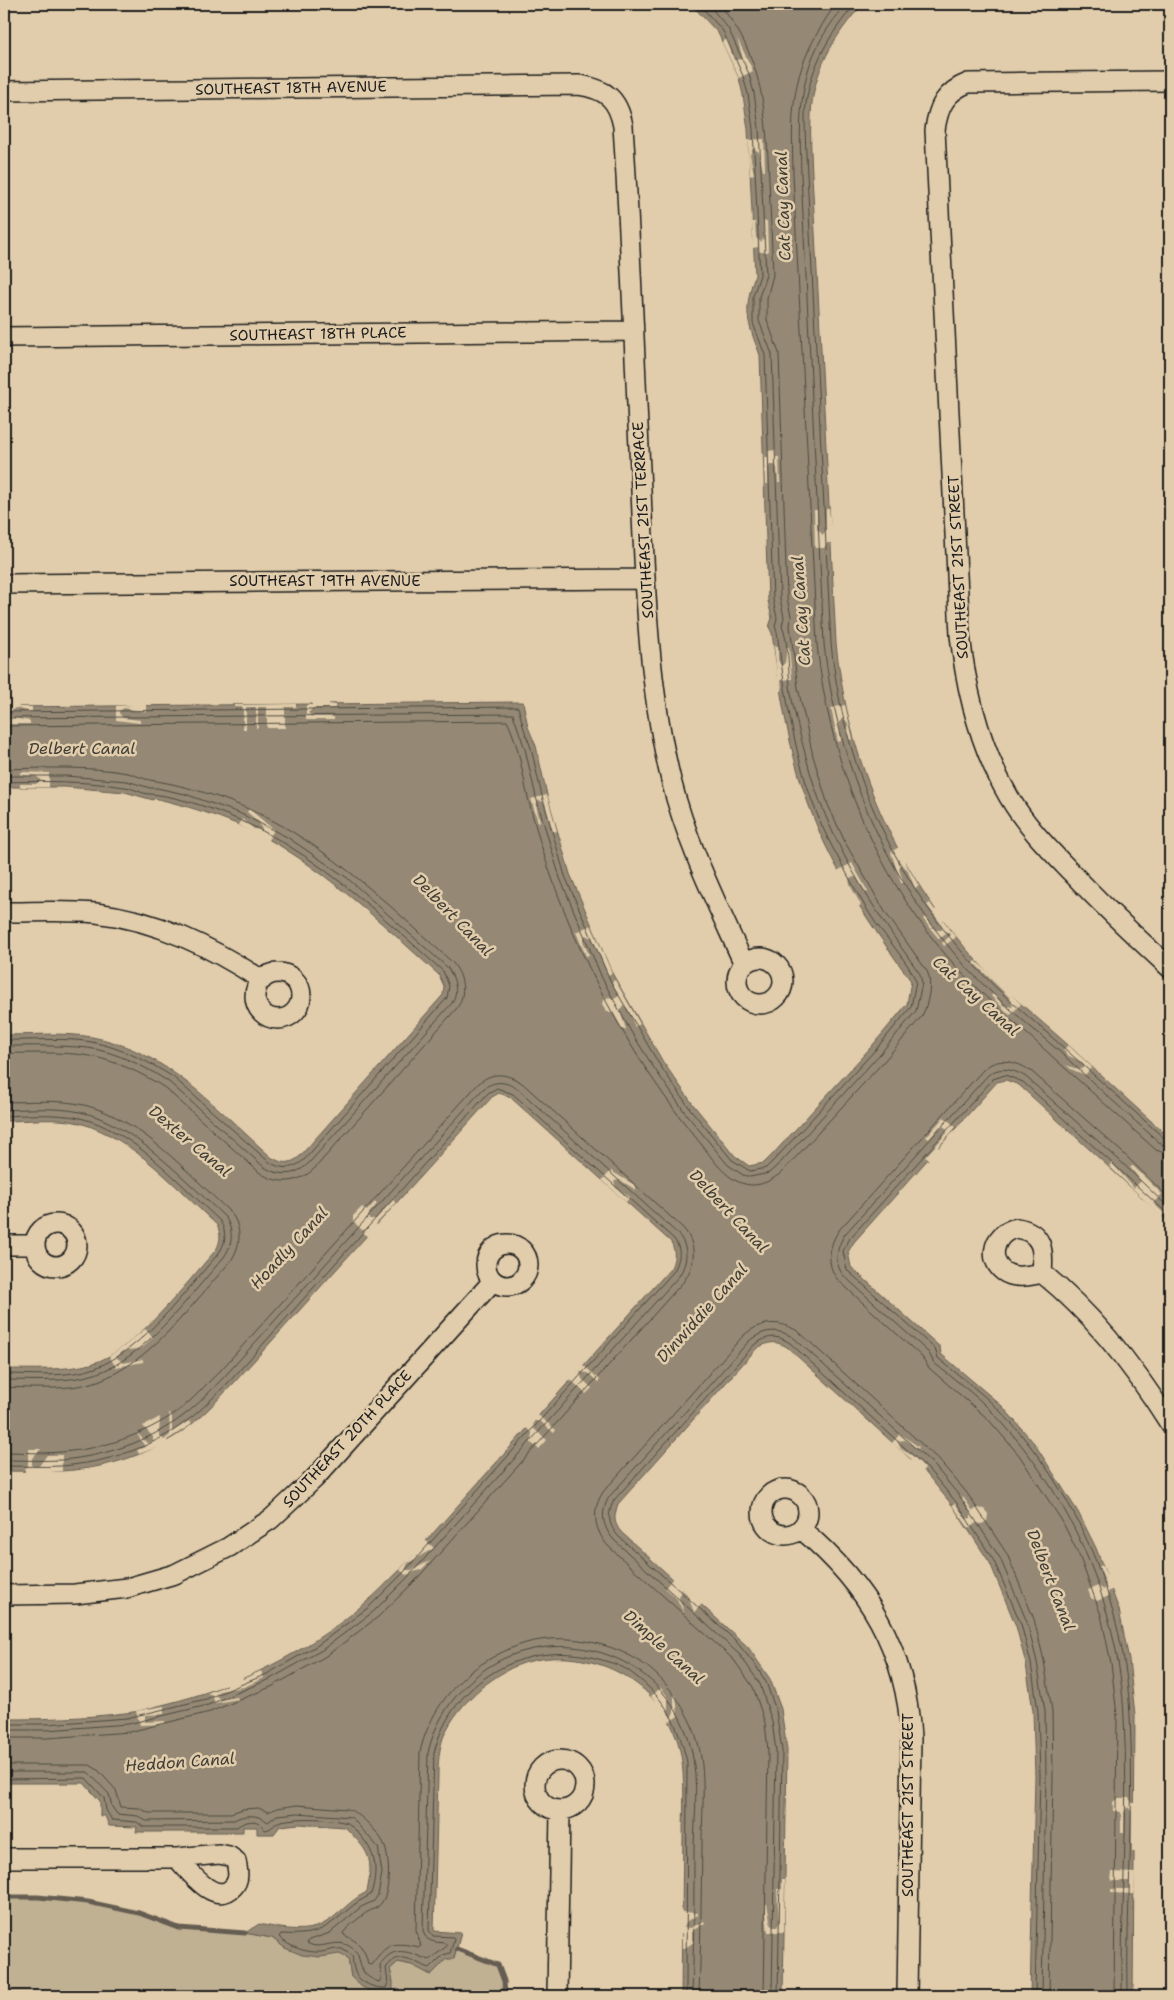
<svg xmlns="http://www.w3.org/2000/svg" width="1174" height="2000" viewBox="0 0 1174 2000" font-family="'Shantell Sans',sans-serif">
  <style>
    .green { fill: #c0b193; stroke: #6e6658 }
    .water { fill: #958974; stroke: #655d51 }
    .pier { fill: #e1cdab }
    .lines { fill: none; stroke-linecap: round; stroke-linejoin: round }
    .shore { stroke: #4c483f; stroke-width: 1 }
    .stream { stroke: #655d51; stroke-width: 5 }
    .minor-casing { stroke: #1c1c1c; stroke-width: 22 }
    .minor { stroke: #e1cdab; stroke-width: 19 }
    .labels { text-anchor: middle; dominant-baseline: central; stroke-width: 5; stroke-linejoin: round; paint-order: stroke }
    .street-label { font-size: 15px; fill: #1c1c1c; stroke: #e1cdab }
    .water-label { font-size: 16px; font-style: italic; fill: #403d36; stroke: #e1cdab }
  </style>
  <rect width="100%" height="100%" fill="#e1cdab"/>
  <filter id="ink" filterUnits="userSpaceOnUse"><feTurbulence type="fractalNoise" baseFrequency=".02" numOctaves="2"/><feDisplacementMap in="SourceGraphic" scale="10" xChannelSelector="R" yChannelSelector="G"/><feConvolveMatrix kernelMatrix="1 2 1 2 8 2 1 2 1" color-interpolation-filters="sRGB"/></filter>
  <g filter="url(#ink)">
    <path class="green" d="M4 1897H38L88 1902 139 1913 179 1928 245 1933 272 1938 285 1948 320 1957 339 1953 348 1958 351 1977 393 1982 390 1969 398 1962 412 1965 431 1975 446 1959 454 1958 457 1949 498 1965 504 1981 505 1996H4Z"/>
    <path class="water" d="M691 4H863C834 35 812 73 811 116 810 135 811 154 812 174L836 643C848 761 896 871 975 959 1002 990 1036 1016 1067 1044 1101 1075 1135 1107 1170 1138V1223L1019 1085 1006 1080 997 1082 854 1242 848 1252 851 1267 940 1347 941 1354 1002 1406 1034 1443 1078 1512 1096 1548 1119 1610 1129 1660 1135 1715 1133 1996H1030L1035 1776 1033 1711 1026 1664 1016 1626 990 1563 952 1505 925 1472 787 1347C775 1340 769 1342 757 1348L618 1504C614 1516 613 1522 621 1532L748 1647 770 1679 781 1709 787 1750 783 1996H681C682 1943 682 1890 683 1837 683 1804 687 1767 676 1736 655 1679 589 1647 531 1661 513 1665 496 1676 481 1688 466 1701 450 1719 443 1738 439 1750 438 1763 438 1776L434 1931 461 1933 454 1959H446L431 1975 412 1965 398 1962 390 1969 393 1982V1992L378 1994 362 1987 351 1977 348 1958 339 1954 320 1957 302 1955 285 1948 272 1938 245 1933 259 1924C279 1928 304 1934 323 1924 339 1916 349 1900 367 1892 374 1856 369 1852 345 1827L299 1824 280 1826 274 1834H257V1827H243V1832H136L137 1827 109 1826 105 1816H100V1801L84 1783H4V1719C44 1719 85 1718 125 1713 139 1712 153 1707 166 1704 239 1686 306 1653 364 1604 377 1594 388 1581 400 1570L671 1268C675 1258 676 1252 671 1242L510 1097 499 1093 492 1097 233 1384C220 1397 207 1412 192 1424 156 1453 106 1469 61 1471 42 1472 23 1471 4 1471V1369C32 1369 63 1371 91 1364 136 1351 185 1284 216 1250 221 1241 221 1234 217 1225 176 1188 135 1139 80 1123 56 1117 28 1121 4 1121V1035C33 1035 63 1032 92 1037 166 1050 218 1110 271 1157 282 1164 291 1165 301 1155L443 995 444 986 439 975C389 930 340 883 282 847 245 824 197 808 154 798L153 800 125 792 65 787H4V707L523 702 528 727 536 746 547 795 570 874 612 973 663 1062 695 1107 735 1156 749 1166 764 1163 772 1155 872 1046 907 1004 911 981C873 928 834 873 811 811 789 754 780 693 772 633L769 627 772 618 768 601 760 355C747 322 743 310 755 275L748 129 743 95 739 78 718 33Z"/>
    <path class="pier" d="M737 38 753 71 739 78 722 42 727 39 734 60 743 59Z
      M764 139 765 171H763L759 152 753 148 750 155 754 174 750 176 748 140Z
      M763 221H767L768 252H759L758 247 753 248 752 222H755L756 238 761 242 764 237Z
      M776 450V457H779L780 483H778L777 468 775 465H770L768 468V484H765L764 457H768V451Z
      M826 509H829L833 543H827L824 548H815L814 510H817V529L823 535 826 529Z
      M774 646H778V660L781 666 785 663 787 647H789L792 679 781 680 782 691H779Z
      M312 702H329V704L335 705V708H313L308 713 313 717H334V720H306V705H312Z
      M134 703H146V712L124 708 119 711V713L123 718 140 720V723L116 720V706L134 705Z
      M18 704 19 707H32V712L15 708 8 713 13 718 30 721V724H4V705Z
      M296 704V707H285V728H267V707H258V728H256V707H246V729H243V707H234V705Z
      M845 705 853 739 849 740 848 723 843 717 839 723 841 741 838 742 831 708Z
      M21 772 49 773V787H20V784H36L41 780 36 776 21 775Z
      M547 795 557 831 553 832 545 803 539 800 536 805 540 821 538 822 531 799Z
      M249 809 274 830 268 840 238 825 242 819 254 829 262 830 259 822 247 812Z
      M899 847 907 861 905 862 919 886 915 888 907 869 901 864 899 869 904 883H901L891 852Z
      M852 863 868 892 866 893 856 877 849 878 850 885 861 905 858 907 837 871Z
      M930 903 935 910 937 908 945 918 943 920 956 937 944 946 942 943 951 935 948 932 939 939 923 919 926 917 935 930H942V925L927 905Z
      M591 925 612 973 608 975 592 938 585 935 583 941 589 955 586 956 576 932Z
      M976 961 996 980 998 978 1010 989 1008 991 1021 1004 1010 1015 991 996 993 994 1004 1006 1013 1007 1010 998 974 963Z
      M615 980 640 1024 635 1027 628 1009 623 1005 620 1011 626 1029 623 1030 613 1012H607L602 1004 603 1000 609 997 614 999 619 996 612 982Z
      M1068 1045 1092 1067 1085 1075 1071 1069 1066 1065 1079 1070 1085 1067 1082 1062 1069 1056 1063 1050Z
      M944 1117 956 1127 938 1147 940 1149 930 1160 925 1157 947 1133V1129L943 1126H940L929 1139 926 1137Z
      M1112 1163 1134 1188 1141 1181 1130 1167 1133 1166 1162 1194 1153 1203 1165 1214 1162 1217 1109 1166Z
      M611 1171 636 1186V1190L620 1180 614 1181 616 1188 630 1197 626 1202 602 1180Z
      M393 1200 396 1203 376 1224 378 1226 368 1237 363 1233 367 1229 362 1230 353 1221V1216L362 1207 367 1211 375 1202 377 1204 369 1213V1219H376Z
      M145 1329 153 1337 142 1348 122 1351 117 1358 124 1363 143 1359V1362L116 1367 109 1356 123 1347Z
      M583 1365 600 1380 598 1382 588 1373 580 1372 582 1379 592 1388 586 1394 570 1379Z
      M169 1412 172 1417V1432L189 1421 192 1424 167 1440 168 1443 139 1454 137 1450 145 1447 136 1432 147 1443 153 1442V1437L143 1426 160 1417 159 1435 164 1440 170 1435Z
      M538 1415 556 1430 554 1433 540 1421H534L533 1428 547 1440 539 1449 531 1443 532 1432 526 1428Z
      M900 1434 919 1447 918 1449 905 1440 897 1441 901 1449 913 1456 925 1468 921 1472 909 1461 911 1459 892 1443Z
      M28 1449H41L32 1458V1466H39L47 1455H62V1471L25 1474V1468L28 1467Z
      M963 1497 973 1511 977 1508 984 1509 988 1514 987 1521 982 1524 976 1523 969 1528 952 1505 955 1503 966 1519 971 1518V1513L962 1499Z
      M425 1540 434 1548 408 1563 405 1570H412L430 1561 422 1569 406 1575 400 1570Z
      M1102 1565 1107 1576 1109 1575 1114 1589 1109 1591 1107 1597 1097 1601 1091 1598 1088 1590 1098 1586 1104 1590 1106 1584 1099 1567Z
      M673 1578 702 1604 694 1612 687 1594 681 1589 679 1598 684 1612H683L677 1599 665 1588Z
      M261 1671 264 1678 244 1687 219 1691 216 1696 221 1700 237 1697 238 1699 215 1703 212 1695 207 1693 228 1685 227 1682 241 1676 243 1679Z
      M661 1688 668 1697V1713L671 1718 674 1712V1695H676L678 1716 669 1722 651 1696Z
      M164 1706V1714L145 1715V1722L165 1721V1724L140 1725 136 1711Z
      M1118 1798H1129L1132 1803H1138L1136 1852H1132V1812L1128 1807 1124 1812V1832H1121V1812L1113 1811V1802Z
      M1112 1872 1135 1873 1134 1894 1111 1893V1889H1129V1881H1111Z
      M782 1879H785L784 1932H768L765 1904H767L771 1925 773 1927H777L779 1923 777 1889H782Z
      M680 1909H682L683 1912 698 1913V1915L686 1922 684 1927 691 1928 704 1921 705 1923 692 1931V1940L694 1942 685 1948H682V1933H679Z"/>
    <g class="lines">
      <path class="shore" d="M837 4C829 12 824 22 818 32 789 82 792 119 793 174L817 644C829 765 879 885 963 974 992 1005 1025 1031 1055 1059 1089 1089 1122 1120 1156 1150L1170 1155
        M847 4C798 57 799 106 801 174L824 644C837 764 886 878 967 968 995 998 1029 1025 1060 1052 1093 1083 1127 1114 1161 1144L1170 1147
        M856 4C828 34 807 73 805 115 805 135 806 154 807 174L831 643C843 762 891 875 972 963 1000 994 1033 1020 1064 1048 1098 1078 1131 1109 1165 1139L1170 1141
        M4 712 518 707 524 729 531 748 542 796 565 876 611 982 659 1064 691 1110 732 1160 750 1171 766 1168 775 1159 876 1049 911 1007 916 981C910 965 886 937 875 922 860 900 848 875 835 852 798 785 787 707 777 632L775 626 777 618 773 600 765 355 753 323V296L760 275 753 129 748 94 743 76 723 31 699 4
        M4 718 513 714 525 749 536 797 560 878 602 978 630 1030 654 1068 686 1114 728 1165 743 1175 750 1177 769 1173 780 1163 880 1054 916 1011 922 983 920 974C872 907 826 838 806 757 800 734 793 710 790 686 788 667 789 644 782 626L784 617 780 599 772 354 759 321V297L766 275 759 128 754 93 749 74 728 28 708 4
        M4 726 507 721C519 745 522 772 528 798 535 825 543 854 553 881 587 976 637 1066 701 1144 712 1158 726 1180 745 1184 760 1188 775 1179 785 1169L886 1059 922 1016C928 1004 933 983 927 971L885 912 846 844 828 805 813 756 798 688 790 626 791 616 787 598 779 353 767 320V298L773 275C772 243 770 211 769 179 766 113 764 57 719 4
        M4 769C45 768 88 766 128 773 136 775 143 779 150 780 197 787 250 806 291 831 351 867 401 916 452 962 463 975 467 993 457 1008L315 1168C298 1184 279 1185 260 1173L165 1088C142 1073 116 1061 90 1056 62 1051 32 1054 4 1053
        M4 776H66L127 781 150 788H157L185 794 239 813 287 837 346 877 447 967C455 978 459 991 452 1003L309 1163C295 1176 281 1177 264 1167L169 1082C146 1067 117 1052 88 1048 60 1045 32 1046 4 1046
        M4 782C44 781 85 781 125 787 133 788 142 794 150 794 189 797 250 822 284 843 343 878 392 926 443 971L449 986 447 998 305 1159C293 1170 281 1170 268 1161L173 1077C148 1061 121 1048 92 1042 63 1037 33 1041 4 1040
        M4 1102C30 1102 58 1099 84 1105 140 1118 189 1174 230 1212 243 1227 241 1247 230 1262 193 1303 151 1362 98 1381 70 1391 34 1388 4 1387
        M4 1110C29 1109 56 1107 80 1112 130 1121 188 1183 225 1217 234 1230 233 1244 224 1257 190 1295 144 1359 95 1374 67 1383 33 1380 4 1380
        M4 1116C28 1115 56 1113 80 1118 133 1130 181 1185 220 1221 227 1233 226 1242 219 1253 185 1291 143 1350 95 1368 68 1378 32 1374 4 1374
        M4 1452C23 1452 42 1454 61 1452 103 1449 144 1435 178 1411 193 1400 206 1384 220 1371L478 1084C492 1071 506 1073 522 1083L683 1228C697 1244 696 1264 684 1281L414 1582 378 1617 326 1656 273 1686 210 1712 129 1732 47 1738H4
        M4 1460C23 1460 42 1461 62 1460 105 1456 148 1442 183 1416 198 1405 212 1389 225 1376L483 1089C495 1080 505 1081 518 1089L678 1234C689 1247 688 1262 679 1276L408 1577 373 1612 322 1650 270 1679 208 1705 128 1724 47 1730H4
        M4 1466C23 1466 42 1467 61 1466 105 1463 153 1448 188 1420 203 1409 216 1394 230 1381L488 1093 497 1088 513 1094 674 1239C682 1250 680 1259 674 1271L403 1573 369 1607 318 1645 267 1674 206 1699 127 1718 47 1724H4
        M4 1765H90L98 1770 116 1790 121 1807 139 1808 149 1813H231L243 1809 258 1808 268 1812 277 1808 297 1805 347 1809C358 1811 378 1832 383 1842 390 1856 391 1889 382 1902 378 1909 369 1910 363 1915 356 1920 349 1926 343 1933L344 1935C359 1942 365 1948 368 1964L371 1965C387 1944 391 1941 419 1947L421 1946 416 1930 420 1752C427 1721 445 1693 469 1673 486 1660 505 1649 526 1643 561 1633 608 1641 639 1661 663 1676 682 1702 693 1728 708 1763 702 1807 702 1845 701 1895 701 1946 699 1996
        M4 1772H88L109 1794 112 1807 117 1814 138 1816 146 1821 234 1820C245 1814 258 1814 268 1822L277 1815 298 1813 351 1817 378 1847 382 1873 378 1895 374 1901 361 1907 330 1933 309 1940 307 1943C323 1953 340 1932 357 1953 363 1969 360 1975 379 1982L381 1979 380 1965C394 1943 410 1953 429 1960L447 1946 445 1943C434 1942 425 1942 423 1930L428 1753C438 1705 480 1660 529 1650 594 1635 663 1669 686 1732 700 1768 695 1811 694 1848 694 1898 694 1947 692 1996
        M4 1779 86 1778 104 1798 106 1810 112 1820 137 1822 143 1827H237C241 1823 255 1818 260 1824 262 1825 263 1828 265 1830 273 1829 274 1823 281 1821 302 1817 327 1818 348 1823 372 1845 381 1861 371 1894 366 1898 360 1900 355 1904 325 1928 322 1936 281 1934L279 1937C289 1947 306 1953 321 1952 328 1951 335 1948 342 1949L352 1955C353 1961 353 1967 355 1972 359 1983 376 1989 386 1988L388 1983 386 1968C400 1948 413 1963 430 1968L443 1955 450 1953 454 1940 453 1937 433 1936 429 1930 434 1753C451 1682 524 1639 595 1658 608 1662 623 1665 633 1674 666 1699 678 1723 687 1762L686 1996
        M764 1996 768 1751 765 1723 753 1687 734 1660 608 1546C594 1529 591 1511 603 1492L743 1336C761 1320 780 1320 799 1332L938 1459 967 1493 1007 1554 1034 1619 1044 1661 1052 1711 1053 1776 1049 1996
        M772 1996 776 1751 772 1722 760 1684 740 1655 614 1540C602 1526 600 1513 609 1497L749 1341C764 1329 778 1328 794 1338L933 1464 961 1498 1000 1558 1027 1622 1037 1662 1045 1711 1046 1776 1042 1996
        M778 1996 782 1750 776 1711 766 1682 756 1666 735 1640 618 1536C608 1524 607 1514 614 1500L754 1345C767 1336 776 1334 790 1343L928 1469 956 1502 994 1561 1021 1624 1031 1663 1038 1711 1040 1776 1035 1996
        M1114 1996 1117 1716 1111 1663 1101 1615 1079 1555 1062 1521 1019 1455 988 1419 929 1368 922 1357 838 1280C825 1264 829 1244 840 1229L983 1070C997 1056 1016 1061 1031 1071L1122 1152 1170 1199
        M1122 1996C1121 1903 1129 1810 1124 1717 1119 1606 1071 1494 994 1414 976 1395 954 1379 934 1363L929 1353 843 1275C833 1261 837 1247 845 1234L988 1075C1001 1065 1014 1070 1026 1077L1117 1158 1170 1209
        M1128 1996C1126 1903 1135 1809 1130 1716 1125 1605 1077 1490 999 1410 980 1391 958 1375 938 1358L935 1349 847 1270 843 1251 850 1238 993 1079 1005 1075 1023 1082 1170 1216"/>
      <path class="stream" d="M4 1897H38L88 1902 139 1913 179 1928 245 1933
        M457 1949 498 1965 504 1981 505 1996"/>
      <g class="minor-casing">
        <path id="minor" d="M1170 81 968 83C945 92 938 107 935 130L960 635C966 690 981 749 1009 797 1026 826 1049 849 1072 873 1103 906 1136 937 1170 968
          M4 91 579 85C606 89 618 99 623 126 631 247 635 369 641 490 645 587 648 686 671 780 687 844 717 904 744 964
          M4 337 633 331
          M4 584 645 579
          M4 912C34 912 65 910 96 913 157 920 211 947 262 980
          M737 981a23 23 0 1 1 46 0a23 23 0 1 1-46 0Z
          M255 996a23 23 0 1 1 46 0a23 23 0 1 1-46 0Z
          M35 1245a21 21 0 1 1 42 0a21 21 0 1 1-42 0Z
          M1017 1228C1043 1232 1044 1251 1042 1273 1032 1275 1020 1278 1011 1275 986 1267 990 1233 1017 1228Z
          M486 1265a21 21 0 1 1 42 0a21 21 0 1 1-42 0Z
          M4 1245H35
          M1042 1273C1094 1315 1135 1368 1170 1424
          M762 1512a23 23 0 1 1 46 0a23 23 0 1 1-46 0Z
          M801 1529C868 1585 906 1649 911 1737L907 1996
          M4 1595 75 1594 127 1588 175 1574 229 1547 271 1519 314 1479 493 1281
          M535 1785a25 25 0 1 1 50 0a25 25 0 1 1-50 0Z
          M4 1858H177L219 1854 229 1856 236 1861C238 1871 240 1880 233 1887 215 1907 188 1870 177 1858
          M557 1996 560 1810"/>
      </g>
      <use href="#minor" class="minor"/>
    </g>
  </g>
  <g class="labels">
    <g class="street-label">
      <text transform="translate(291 88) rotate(-1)">SOUTHEAST 18TH AVENUE</text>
      <text transform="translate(318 334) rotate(-1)">SOUTHEAST 18TH PLACE</text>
      <text transform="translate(643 520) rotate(-93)">SOUTHEAST 21ST TERRACE</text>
      <text transform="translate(958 567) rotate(-93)">SOUTHEAST 21ST STREET</text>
      <text x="325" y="581">SOUTHEAST 19TH AVENUE</text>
      <text transform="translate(347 1439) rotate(-47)">SOUTHEAST 20TH PLACE</text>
      <text transform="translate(908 1805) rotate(-90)">SOUTHEAST 21ST STREET</text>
    </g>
    <g class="water-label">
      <text transform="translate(783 206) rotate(-92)">Cat Cay Canal</text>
      <text transform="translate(801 611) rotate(-94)">Cat Cay Canal</text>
      <text x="82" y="748">Delbert Canal</text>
      <text transform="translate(453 915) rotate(46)">Delbert Canal</text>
      <text transform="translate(976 996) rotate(42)">Cat Cay Canal</text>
      <text transform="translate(190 1141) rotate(40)">Dexter Canal</text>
      <text transform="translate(729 1211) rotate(47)">Delbert Canal</text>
      <text transform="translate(289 1248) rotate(-47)">Hoadly Canal</text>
      <text transform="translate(702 1313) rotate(-48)">Dinwiddie Canal</text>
      <text transform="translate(1051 1580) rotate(69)">Delbert Canal</text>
      <text transform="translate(664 1647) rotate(42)">Dimple Canal</text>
      <text transform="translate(180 1762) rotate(-4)">Heddon Canal</text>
    </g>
  </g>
  <rect width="1174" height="2000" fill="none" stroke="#e1cdab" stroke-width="20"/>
  <rect x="10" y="10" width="1154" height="1980" fill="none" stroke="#1c1c1c" stroke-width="2" filter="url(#ink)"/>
</svg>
